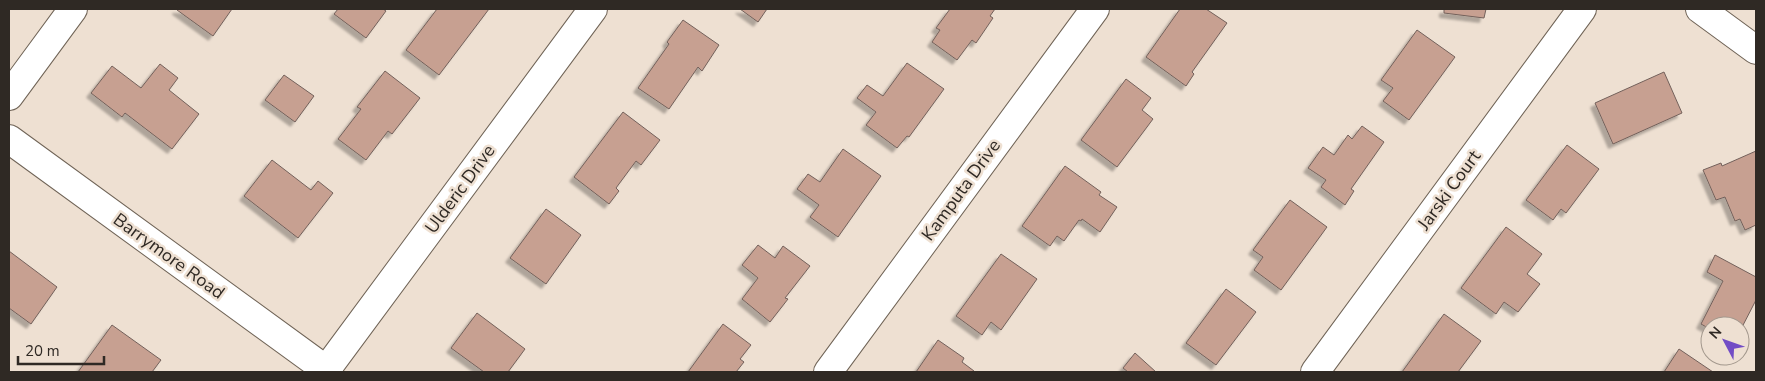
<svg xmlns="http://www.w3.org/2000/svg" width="1765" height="381" viewBox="0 0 1765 381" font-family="'Nunito Sans',sans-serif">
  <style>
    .building { fill: #c7a091; stroke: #73615b; filter: url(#shadow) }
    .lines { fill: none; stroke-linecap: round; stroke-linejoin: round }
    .street-casing { stroke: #6f6356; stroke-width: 30 }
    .street { stroke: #fff; stroke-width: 28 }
    .labels { text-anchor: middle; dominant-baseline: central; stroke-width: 5; stroke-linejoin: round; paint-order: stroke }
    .street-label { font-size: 18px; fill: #2f2924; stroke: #eee0d2 }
  </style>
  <defs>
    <filter id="shadow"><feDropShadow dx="-4.5" dy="4.5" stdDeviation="1" flood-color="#0004"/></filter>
  </defs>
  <rect width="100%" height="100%" fill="#eee0d2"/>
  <path class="building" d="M177 9H232L213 36 177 10Z
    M338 9H383L386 11 366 38 334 14Z
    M437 9H489L439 75 406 50Z
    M740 9H767L758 22Z
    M950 9H995L990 16 993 18 976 43 972 40 957 60 932 42 940 30 936 28Z
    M1180 9H1206L1227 23 1192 72 1194 74 1186 86 1146 57Z
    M1444 9H1486L1484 18 1444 13Z
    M683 20 719 45 702 71 698 67 669 109 638 88 669 44 667 42Z
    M1417 30 1455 57 1409 120 1383 101 1393 88 1381 80Z
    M907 63 944 89 909 137 907 136 897 148 866 125 876 112 857 98 867 85 883 96Z
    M160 64 178 78 169 90 199 114 172 149 125 113 122 117 91 93 112 66 141 88Z
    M385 71 420 98 392 134 388 131 366 160 338 139 361 109 357 107Z
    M1664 72 1682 113 1613 144 1595 103Z
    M284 75 314 96 295 122 265 100Z
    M1126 79 1151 98 1142 110 1153 119 1117 167 1081 140Z
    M623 112 660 140 641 165 636 161 616 188 619 191 609 204 574 177Z
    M1362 126 1384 142 1351 189 1354 191 1345 205 1321 187 1326 180 1308 168 1323 147 1334 155 1348 135 1352 139Z
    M1567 145 1599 169 1566 213 1561 209 1553 220 1526 200Z
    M843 149 881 176 838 237 810 217 819 205 797 189 808 174 820 182Z
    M1756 151V225L1745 230 1740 219 1735 221 1725 197 1716 200 1703 170 1721 163 1722 166Z
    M272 160 311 190 318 181 333 193 298 238 244 196Z
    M1065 166 1101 192 1099 195 1117 207 1100 232 1082 219 1081 221 1079 220 1064 241 1057 236 1050 246 1022 226Z
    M1290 200 1327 227 1281 290 1254 270 1263 257 1253 250Z
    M546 209 581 235 546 284 510 258Z
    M1506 227 1542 254 1527 274 1540 284 1518 312 1504 302 1496 314 1461 288Z
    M758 245 775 258 783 246 810 266 785 298 788 299 770 322 742 299 758 278 742 265Z
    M9 251 57 287 31 324 9 308Z
    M1001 254 1037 279 1001 330 991 322 982 335 956 316Z
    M1715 255 1756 277V300L1740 331V326H1710V329L1701 324 1723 281 1707 272Z
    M1226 289 1256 312 1216 365 1186 343Z
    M477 313 525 349 508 372H484L451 348Z
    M1444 314 1481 341 1458 372H1402Z
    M723 324 751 345 740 359 744 362 736 372H688Z
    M112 325 161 360 152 372H78Z
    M938 340 964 358 962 362 974 371 973 372H916Z
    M1679 349 1713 372H1664Z
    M1135 353 1156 372H1128L1123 368Z"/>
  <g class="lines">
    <g class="street-casing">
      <path id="street" d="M1700 9 1756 50
        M9 96 73 9
        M9 139 329 372
        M326 370 593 9
        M828 372 1095 9
        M1315 372 1582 9"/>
    </g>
    <use href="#street" class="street"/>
  </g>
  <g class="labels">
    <g class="street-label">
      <text transform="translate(460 189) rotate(-54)">Ulderic Drive</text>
      <text transform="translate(961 190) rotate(-54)">Kamputa Drive</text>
      <text transform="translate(1449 190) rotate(-54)">Jarski Court</text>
      <text transform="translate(169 256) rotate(36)">Barrymore Road</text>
    </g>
  </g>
  <rect width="1765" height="381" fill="none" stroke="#2f2924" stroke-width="20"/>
  <g transform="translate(1725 341) rotate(311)"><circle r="24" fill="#eee0d2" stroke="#a2978c"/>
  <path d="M0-4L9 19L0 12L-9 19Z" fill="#724cc5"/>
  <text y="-8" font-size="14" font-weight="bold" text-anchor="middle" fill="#2f2924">N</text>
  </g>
  <path d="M18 356v8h86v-8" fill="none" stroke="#2f2924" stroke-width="2.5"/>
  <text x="25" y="356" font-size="15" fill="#2f2924" stroke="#eee0d2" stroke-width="4" paint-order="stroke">20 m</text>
</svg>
